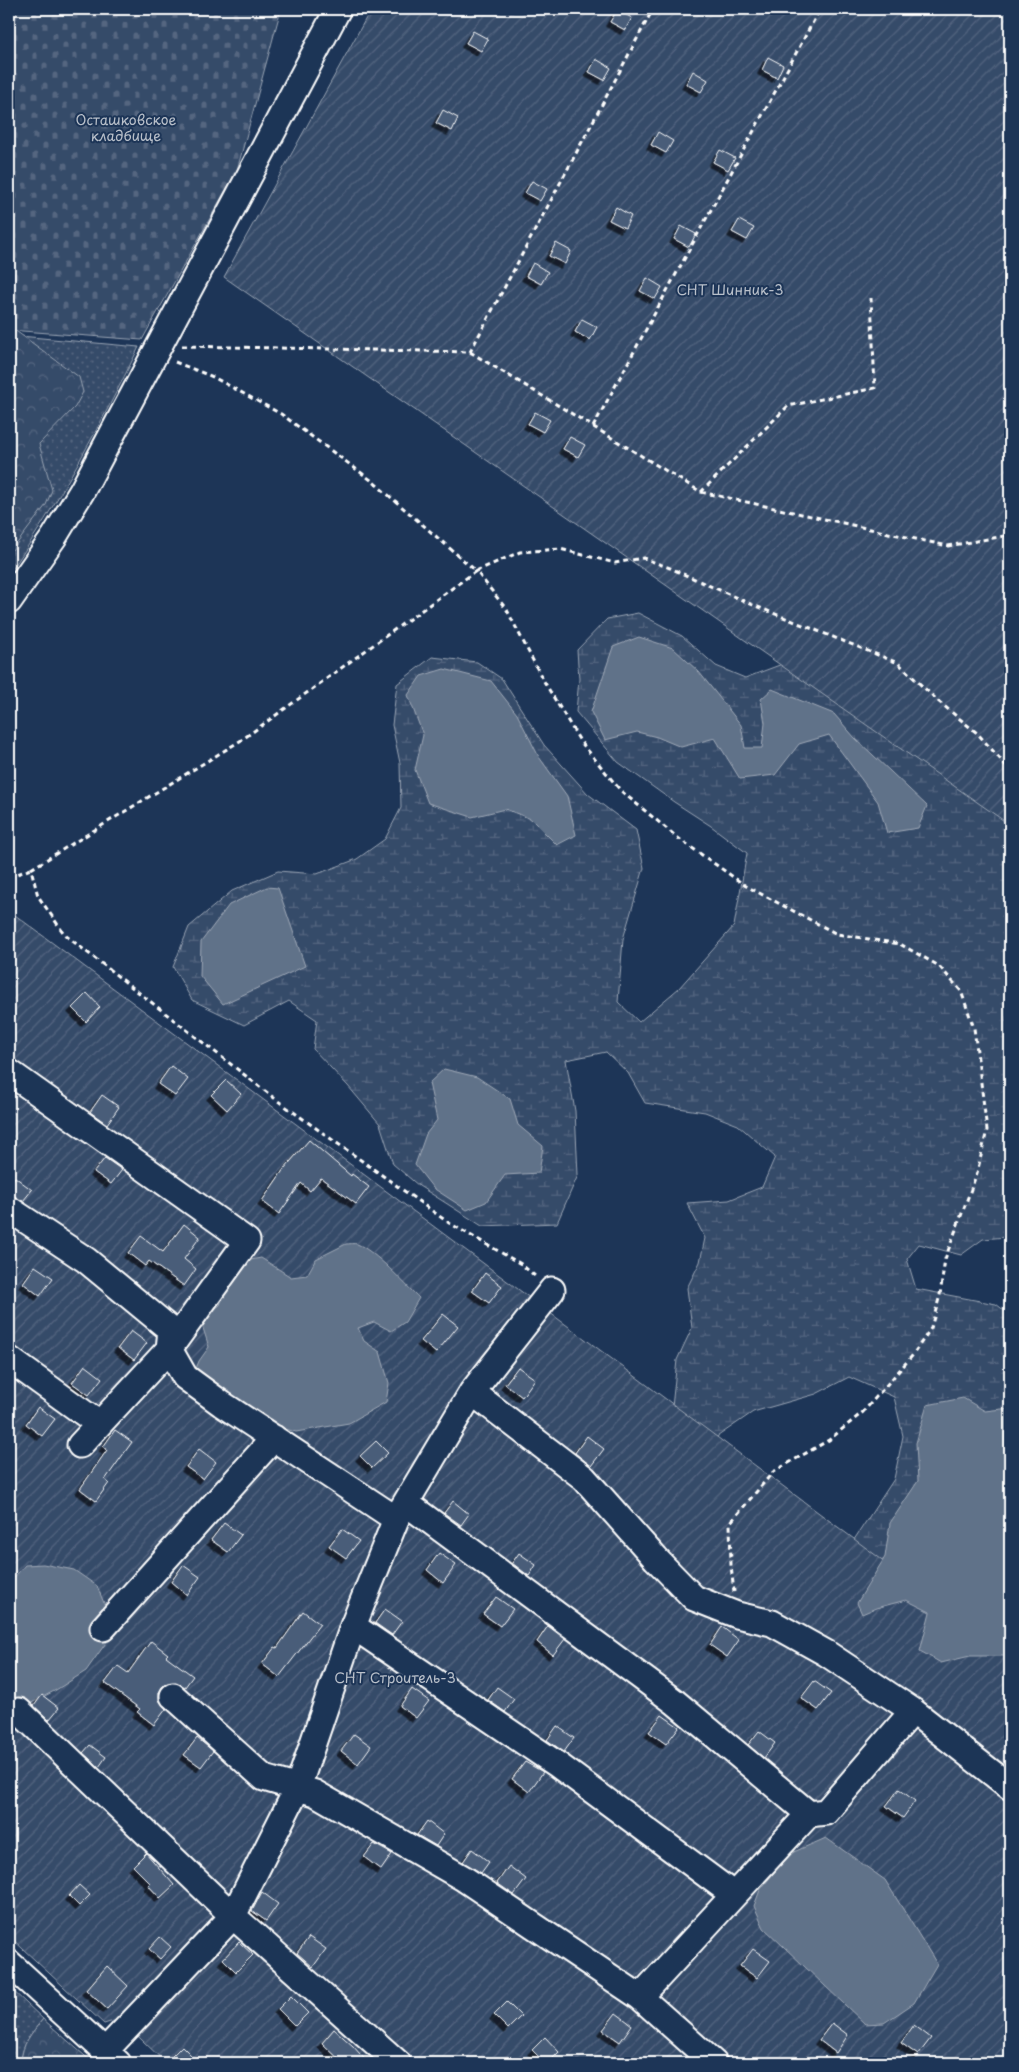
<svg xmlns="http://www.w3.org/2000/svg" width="1019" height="2072" viewBox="0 0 1019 2072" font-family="'Playpen Sans',sans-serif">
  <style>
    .grass { fill: url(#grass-dots); stroke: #9aa5b4 }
    .forest { fill: url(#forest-crowns); stroke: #9aa5b4 }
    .wetland { fill: url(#wetland-marsh); stroke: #9aa5b4 }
    .cemetery { fill: url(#cemetery-stones); stroke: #9aa5b4 }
    .garden { fill: url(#garden-furrows); stroke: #9aa5b4 }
    .water { fill: #617289; stroke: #a0aab8 }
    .building { fill: #4a5d79; stroke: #fff; filter: url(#shadow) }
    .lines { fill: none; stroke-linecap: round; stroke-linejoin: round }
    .minor-casing { stroke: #fff; stroke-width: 29 }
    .path { stroke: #fff; stroke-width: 3; stroke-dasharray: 5 4; stroke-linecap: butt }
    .minor { stroke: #1d3557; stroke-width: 25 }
    .labels { text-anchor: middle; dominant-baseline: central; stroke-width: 4; stroke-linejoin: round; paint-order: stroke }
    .park-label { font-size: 14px; fill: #b9c0ca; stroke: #1d3557 }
  </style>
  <defs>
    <pattern id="grass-dots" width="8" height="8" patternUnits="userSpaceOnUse" patternTransform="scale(1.25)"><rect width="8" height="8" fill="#364b69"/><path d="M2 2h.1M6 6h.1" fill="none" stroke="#546680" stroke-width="1.8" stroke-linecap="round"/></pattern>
    <pattern id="forest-crowns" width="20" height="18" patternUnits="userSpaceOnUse" patternTransform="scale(1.25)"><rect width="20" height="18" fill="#364b69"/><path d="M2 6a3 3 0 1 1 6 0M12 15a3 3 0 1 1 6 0" fill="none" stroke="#546680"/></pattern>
    <pattern id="wetland-marsh" width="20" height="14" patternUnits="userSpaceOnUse" patternTransform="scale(1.25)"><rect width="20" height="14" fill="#364b69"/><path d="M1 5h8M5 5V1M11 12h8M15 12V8" fill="none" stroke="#546680"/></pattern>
    <pattern id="cemetery-stones" width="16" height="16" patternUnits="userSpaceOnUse" patternTransform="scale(1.25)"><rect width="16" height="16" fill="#364b69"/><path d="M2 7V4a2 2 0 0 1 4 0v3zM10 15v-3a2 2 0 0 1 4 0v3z" fill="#546680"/></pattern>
    <pattern id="garden-furrows" width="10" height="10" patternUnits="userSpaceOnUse" patternTransform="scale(1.25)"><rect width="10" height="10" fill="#364b69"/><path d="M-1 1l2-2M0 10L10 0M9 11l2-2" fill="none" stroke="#546680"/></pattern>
    <filter id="shadow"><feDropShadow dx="-4.5" dy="4.5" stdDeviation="0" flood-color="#0009"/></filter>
  </defs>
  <rect width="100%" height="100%" fill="#1d3557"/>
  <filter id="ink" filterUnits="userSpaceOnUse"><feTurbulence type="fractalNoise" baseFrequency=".02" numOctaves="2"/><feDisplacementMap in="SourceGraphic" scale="10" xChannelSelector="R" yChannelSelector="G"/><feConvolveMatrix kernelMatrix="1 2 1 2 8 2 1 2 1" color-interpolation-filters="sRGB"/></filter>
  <g filter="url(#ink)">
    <path class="grass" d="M9 335 139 347C100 426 59 502 9 574Z
      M9 1987 43 2019C31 2034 22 2043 21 2063H9Z"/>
    <path class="forest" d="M9 326 79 377 83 392 75 407 39 444 52 490 46 505 9 554Z
      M43 2019 93 2063H21C22 2043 31 2034 43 2019Z"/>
    <path class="wetland" d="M638 613 682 636 716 666 745 678 793 660 1010 796V1242L1006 1237 983 1239 961 1255 919 1244 907 1259 916 1289 996 1304 1010 1315V1691L838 1564 894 1479 903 1436 894 1397 849 1377 816 1394 753 1412 705 1445 670 1426 677 1360 692 1328 687 1288 700 1262 705 1238 687 1203 729 1200 762 1187 775 1157 738 1125 705 1112 645 1103 628 1073 606 1052 566 1060 575 1111 578 1175 557 1223 482 1226 419 1186 393 1164 380 1124 348 1086 313 1049 317 1020 289 1001 244 1025 192 1000 173 967 189 927 232 891 278 871 317 874 357 859 385 839 401 808 400 763 392 725 397 684 432 657 477 662 502 679 544 745 588 794 636 830 644 868 623 939 618 1002 639 1022 679 988 734 926 747 853 711 826 674 802 618 762 576 712 579 679 577 650 607 619Z"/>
    <path class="cemetery" d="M9 9H281L237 170 142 340 9 330Z"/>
    <path class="garden" d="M371 9H1010V825L224 277Z
      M15 915 1010 1655V2063H166L120 2019 104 2024 9 1936V924Z"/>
    <path class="water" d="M639 637 673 648 699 672 741 725 745 748H762L765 723 761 699 772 689 834 714 855 738 927 806 918 828 887 833 878 802 829 735 799 744 775 775 740 779 715 738 681 747 657 737 637 732 605 740 591 712 613 647Z
      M444 669 491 681 517 714 539 757 567 796 576 835 557 845 531 819 505 809 472 817 428 803 415 770 423 735 408 695 421 676Z
      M267 887 278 888 305 966 223 1004 200 976 201 942 229 905Z
      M444 1069 477 1077 510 1099 518 1125 543 1146 539 1173 505 1175 486 1202 467 1210 433 1188 415 1165 426 1134 437 1120 429 1083Z
      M346 1244C349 1244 354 1243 357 1244 374 1250 406 1285 419 1298L405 1322 391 1331 374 1322 358 1328 364 1341 380 1352 389 1383 386 1402 349 1423 296 1432 265 1423 194 1374 199 1361 209 1347 202 1325 211 1312 220 1305 224 1292 240 1262 261 1258 291 1277 307 1275 316 1259Z
      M963 1398 985 1411 1010 1408V1653L1009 1656H970L941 1663 920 1651 930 1612 906 1600 876 1608 862 1614 857 1603 885 1557 890 1523 918 1481 916 1443 927 1405Z
      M43 1564 74 1570 97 1586 106 1608 108 1640 86 1671 56 1690 9 1715V1582L11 1581 25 1565Z
      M826 1838 885 1880 937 1964 914 2003 884 2023 865 2024 764 1928 754 1906 760 1890 789 1854Z"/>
    <path class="building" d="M617 10 632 18 625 30 610 22Z
      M473 31 488 39 481 51 466 43Z
      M768 57 783 65 777 78 762 70Z
      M596 59 611 68 604 80 589 72Z
      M693 71 708 80 701 92 686 84Z
      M443 110 458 118 452 131 436 123Z
      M658 132 673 141 666 153 651 145Z
      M720 150 735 158 728 170 713 162Z
      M532 181 547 189 540 201 525 193Z
      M616 207 631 216 625 228 609 220Z
      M739 220 754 228 747 240 732 232Z
      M681 226 696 234 689 247 674 239Z
      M556 243 571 251 565 264 549 256Z
      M533 263 548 272 541 284 526 276Z
      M647 278 662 287 655 299 640 291Z
      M582 319 597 327 590 340 575 332Z
      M535 412 550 420 543 432 528 424Z
      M570 437 585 445 578 457 563 449Z
      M87 993 100 1007 86 1022 72 1008Z
      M171 1066 188 1079 175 1096 158 1084Z
      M226 1080 241 1094 227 1110 211 1095Z
      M102 1095 119 1107 107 1124 90 1112Z
      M309 1140 351 1176 352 1174 369 1187 356 1204 321 1178 310 1191 301 1183 279 1214 262 1201 284 1169Z
      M105 1158 122 1170 111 1184 94 1172Z
      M15 1177 32 1190 23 1201 9 1195V1185Z
      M184 1224 200 1237 184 1259 196 1269 184 1286 149 1261 145 1266 128 1253 141 1236 163 1252Z
      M35 1266 53 1278 40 1296 23 1283Z
      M485 1273 502 1286 489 1303 472 1291Z
      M443 1314 458 1326 436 1353 421 1341Z
      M131 1331 147 1343 134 1360 118 1348Z
      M85 1365 102 1378 89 1395 72 1383Z
      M518 1367 535 1379 522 1397 505 1384Z
      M38 1407 55 1419 42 1436 26 1424Z
      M115 1430 132 1442 105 1480 109 1483 96 1501 80 1489 107 1450 103 1447Z
      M587 1436 604 1449 591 1466 575 1453Z
      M376 1441 388 1453 372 1468 360 1456Z
      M199 1449 216 1462 203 1479 186 1467Z
      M453 1501 469 1514 461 1525 444 1513Z
      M224 1523 241 1535 228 1552 211 1540Z
      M342 1529 359 1541 346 1558 329 1546Z
      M439 1553 456 1565 443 1583 427 1570Z
      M519 1553 536 1565 529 1576 512 1563Z
      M183 1565 200 1577 187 1595 171 1582Z
      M496 1597 513 1609 500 1626 483 1614Z
      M385 1609 402 1621 392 1635 375 1623Z
      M303 1611 320 1624 279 1677 262 1664 275 1647 277 1648Z
      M548 1626 565 1639 553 1655 537 1642Z
      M722 1627 739 1640 727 1657 710 1645Z
      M151 1641 168 1654 166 1656 193 1676 185 1687 176 1682 168 1683 162 1687 159 1693V1700L166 1709 154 1725 137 1712 140 1709 105 1683 118 1666 128 1673Z
      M814 1681 831 1693 818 1710 801 1698Z
      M497 1687 514 1699 505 1712 488 1700Z
      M412 1689 429 1701 416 1718 400 1706Z
      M42 1695 59 1708 49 1720 34 1706Z
      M662 1715 679 1727 666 1744 649 1732Z
      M557 1726 574 1738 564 1752 547 1740Z
      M759 1731 775 1743 764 1758 748 1745Z
      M354 1734 371 1746 358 1764 341 1751Z
      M197 1738 213 1751 201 1767 184 1755Z
      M90 1745 106 1757 99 1767 83 1753Z
      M525 1762 543 1772 529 1792 512 1779Z
      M899 1789 915 1801 903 1818 886 1806Z
      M427 1821 444 1834 436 1846 417 1835Z
      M374 1844 392 1854 381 1870 364 1857Z
      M472 1849 489 1862 481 1873 463 1862Z
      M146 1853 174 1885 160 1898 148 1885 150 1883 133 1866Z
      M509 1866 526 1879 514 1895 497 1883Z
      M79 1885 90 1895 79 1906 69 1896Z
      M262 1892 278 1904 266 1921 252 1911Z
      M160 1937 171 1947 160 1959 149 1949Z
      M309 1937 326 1949 313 1967 297 1953Z
      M239 1942 253 1955 236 1972 223 1959Z
      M753 1949 770 1961 757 1978 740 1966Z
      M107 1966 128 1986 107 2009 86 1990Z
      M291 1996 308 2013 295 2026 278 2009Z
      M507 2002 521 2016 508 2029 494 2015Z
      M616 2013 632 2025 620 2042 603 2030Z
      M832 2023 848 2035 836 2053 819 2040Z
      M914 2025 931 2038 918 2055 901 2043Z
      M334 2029 353 2046 368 2063H343L322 2043Z
      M545 2037 559 2052 548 2063H545L532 2050Z
      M182 2046 199 2063H165Z"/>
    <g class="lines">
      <g class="minor-casing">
        <path id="minor" d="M9 601 54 537 82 491 338 9
          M9 1072 247 1241 169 1349 80 1445
          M9 1209 86 1260 171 1330 169 1349 185 1377 222 1404 396 1519
          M9 1359 99 1424
          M472 1392 584 1478 656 1559 694 1598 737 1615 772 1623 826 1653 913 1711 1010 1787
          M406 1503 675 1702 809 1814
          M353 1626 558 1765 734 1895
          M103 1628 274 1438
          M173 1696 264 1778 315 1793 463 1878 640 1997 714 2063
          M19 1711 233 1916 398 2063
          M9 1963 118 2063
          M640 1997 809 1814 826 1812 913 1711
          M105 2051 233 1916 298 1787 353 1626 396 1519 472 1392 552 1290"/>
      </g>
      <path class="path" d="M182 346 470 352 701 492 788 406 875 388 871 298
        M470 352 653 9
        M175 362 213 377 281 414 371 480 476 571 520 552 560 549 615 563 643 558 670 568 753 605 898 663 938 701 977 733 1010 770
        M593 427 820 9
        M701 492 948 546 1010 535
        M31 869 240 741 476 571 507 610 542 678 580 741 621 791 678 838 746 886 837 934 900 944 939 966 961 991 974 1028 987 1130 977 1173 945 1259 940 1295 931 1328 912 1356 863 1412 829 1440 773 1472 730 1523 731 1566 734 1592
        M9 877 31 869 38 896 65 935 278 1101 449 1223 521 1264 536 1277"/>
      <use href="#minor" class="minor"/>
    </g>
  </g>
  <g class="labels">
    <g class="park-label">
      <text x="126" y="119">Осташковское<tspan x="126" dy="16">кладбище</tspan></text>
      <text x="730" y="289">СНТ Шинник-3</text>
      <text x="395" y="1677">СНТ Строитель-3</text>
    </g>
  </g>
  <rect width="1019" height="2072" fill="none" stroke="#1d3557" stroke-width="30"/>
  <rect x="15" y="15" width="989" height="2042" fill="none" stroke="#fff" stroke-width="2" filter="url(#ink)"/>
</svg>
